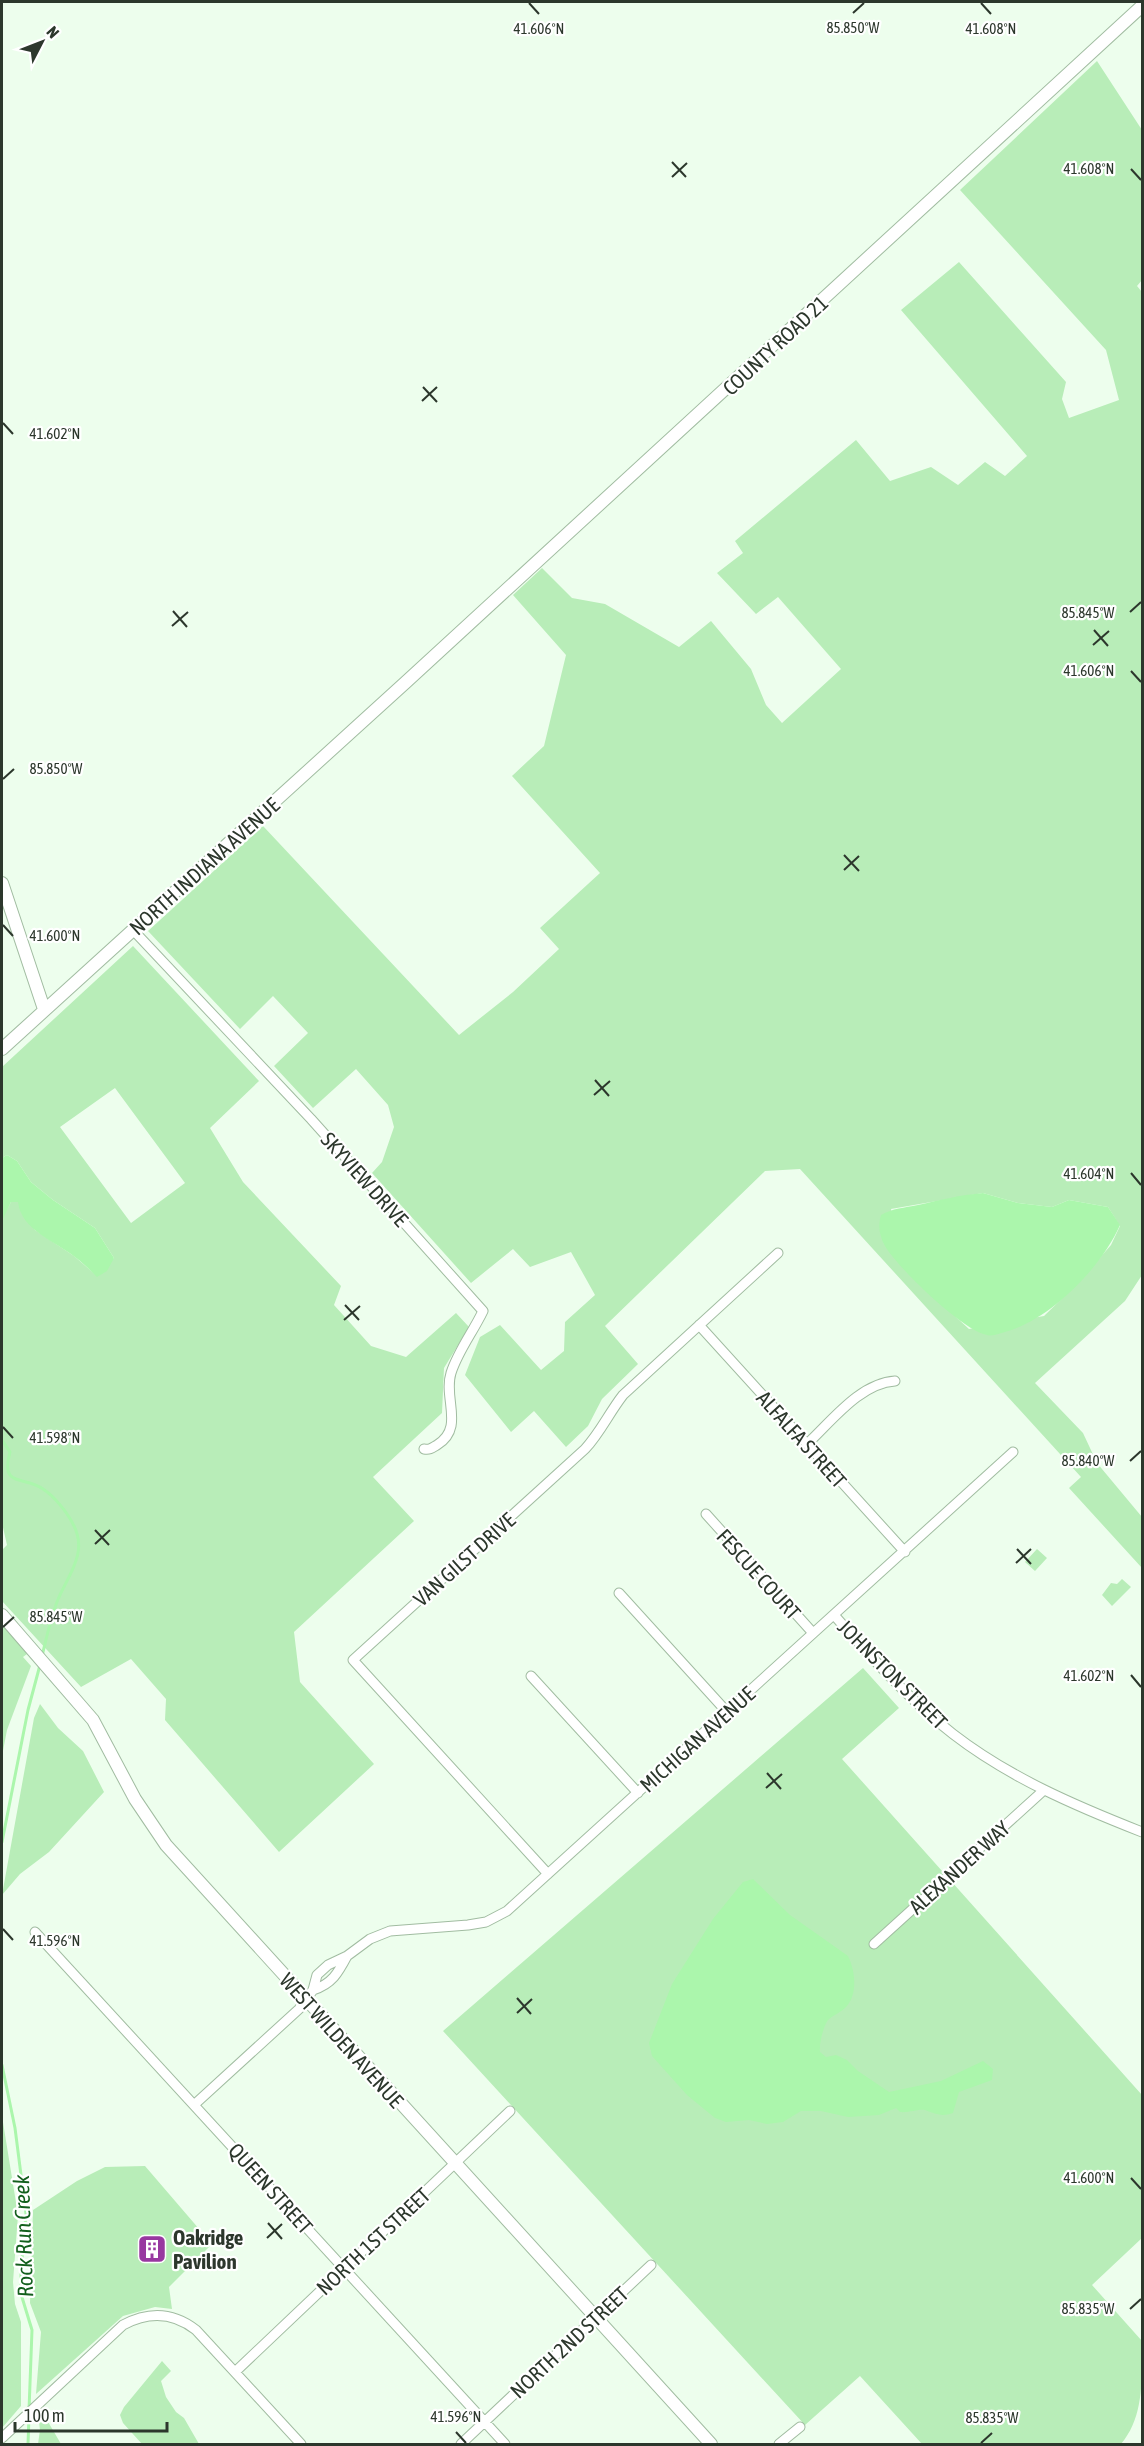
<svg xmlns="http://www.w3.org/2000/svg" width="1144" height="2446" viewBox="0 0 1144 2446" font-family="'Asap Condensed',sans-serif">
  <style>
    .green { fill: #b8edb8; fill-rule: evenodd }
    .water { fill: #abf6ac }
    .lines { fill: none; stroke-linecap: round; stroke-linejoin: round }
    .stream { stroke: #abf6ac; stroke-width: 3 }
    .minor-casing { stroke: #a1bca1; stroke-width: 11 }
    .tertiary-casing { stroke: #a1bca1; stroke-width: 14 }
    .minor { stroke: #fff; stroke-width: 9 }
    .tertiary { stroke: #fff; stroke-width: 12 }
    .ticks { fill: none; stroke: #2c372c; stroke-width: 2 }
    .labels { text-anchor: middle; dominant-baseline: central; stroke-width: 4.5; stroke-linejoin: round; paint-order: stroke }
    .street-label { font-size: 21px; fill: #2c372c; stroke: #fff }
    .poi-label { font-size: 21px; font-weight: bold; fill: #2c372c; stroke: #fff; text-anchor: start }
    .water-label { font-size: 22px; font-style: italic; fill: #135f1d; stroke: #fff }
    .ticks-label { font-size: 15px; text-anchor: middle; fill: #2c372c; stroke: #fff; stroke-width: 4.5; stroke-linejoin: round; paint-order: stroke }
  </style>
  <rect width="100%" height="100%" fill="#edfeed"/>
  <path class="green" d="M1097 61 1142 130V280L1137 286 1142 292V1275L1125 1301 1035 1383 1083 1433 1097 1463 1142 1517V1568L1069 1488 1081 1477 800 1169 765 1171 605 1326 638 1364 602 1399 588 1426 566 1447 534 1411 511 1432 465 1375 480 1337 500 1325 541 1370 564 1351 565 1322 595 1295 571 1252 530 1267 513 1249 471 1283 372 1173 382 1162 394 1127 388 1105 356 1069 313 1108 274 1066 308 1033 273 996 240 1029 148 931 263 826 459 1035 513 992 559 949 540 928 600 873 512 776 544 746 566 655 513 595 542 568 572 598 605 604 679 647 711 621 751 669 766 705 782 723 841 669 778 597 756 614 717 573 743 553 735 541 856 440 890 481 931 467 958 485 985 462 1005 476 1027 456 901 310 959 262 1066 382 1062 399 1069 418 1119 400 1106 350 960 190ZM983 1193 1018 1203 1052 1207 1069 1200 1108 1207 1120 1226 1111 1245 1078 1283 1044 1316 969 1329 904 1269 891 1209Z
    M133 946 259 1081 210 1128 243 1182 341 1286 334 1305 371 1346 406 1357 456 1313 469 1327 444 1368 442 1413 373 1477 414 1521 294 1632 300 1682 374 1764 279 1852 165 1720 166 1699 131 1659 81 1687 2 1601V1550L7 1545 2 1523 3 1217 11 1202H19L35 1230 74 1256 97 1276 114 1258 95 1228 53 1200 31 1182 17 1161 7 1155 2 1158V1067ZM115 1088 185 1183 131 1223 60 1127Z
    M1037 1549 1047 1558 1035 1571 1025 1562Z
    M1122 1579 1131 1587 1112 1606 1102 1595 1111 1583 1117 1584Z
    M2 1624 24 1649 27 1654 23 1657 31 1666 7 1730 2 1756Z
    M863 1668 899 1708 842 1759 1142 2095V2238L1092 2285 1142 2341C1142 2380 1144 2417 1121 2444H922L860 2376 805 2425 443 2031Z
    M40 1704 58 1728 83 1751 104 1792 49 1852 20 1874 2 1895 34 1718Z
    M2 2116 18 2215 13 2282 15 2304 21 2322V2406L2 2428Z
    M145 2166 212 2244 169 2287 172 2309 155 2307 123 2316 36 2394 41 2332 30 2303 33 2210 77 2181 105 2167Z
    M162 2361 171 2371 161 2381 166 2397 176 2412 184 2418 199 2444H142L123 2423 120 2415 124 2407Z
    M38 2414 47 2420 61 2444H38L40 2430Z"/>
  <path class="water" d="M7 1155 17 1161 31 1182 53 1200 95 1228 114 1258 107 1271 97 1277C90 1270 83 1263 75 1257 55 1241 21 1230 18 1202H11L2 1221V1158Z
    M983 1193 1018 1203 1052 1207 1069 1200 1108 1207 1120 1225C1101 1268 1050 1320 1005 1332 1000 1333 993 1337 987 1335 963 1331 898 1268 885 1246 879 1236 878 1225 881 1215 893 1208 904 1208 918 1205 940 1200 960 1195 983 1193Z
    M753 1879 790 1915 848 1956C855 1970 858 1993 847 2006 842 2012 833 2015 828 2020 823 2027 819 2044 820 2052L826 2057 836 2055 847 2060 858 2071 889 2092 941 2081 983 2061 993 2069 992 2080 959 2092 953 2113C942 2117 936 2114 925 2110 919 2109 908 2113 900 2112L896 2108 879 2115 848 2117 821 2111H801L783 2122 767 2124 749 2120 726 2122 715 2118 687 2095 652 2056 649 2043 672 1984 713 1919 743 1882Z"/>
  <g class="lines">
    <path class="stream" d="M2 1440 10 1452C0 1489 24 1475 43 1489 54 1496 67 1512 73 1524 88 1551 70 1573 59 1597 51 1616 47 1636 42 1656
      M2 1842 28 1710 40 1665
      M2 2065 15 2128 26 2214 21 2270V2294L32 2330 29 2410
      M28 2444 29 2416"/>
    <g class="minor-casing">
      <path id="minor" d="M133 930 311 1119 483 1311C473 1332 458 1351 451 1373 443 1398 465 1428 437 1445 432 1448 430 1450 424 1449
        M699 1325 905 1552
        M807 1444C831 1422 860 1383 895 1381
        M706 1514 813 1633
        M619 1593 727 1712
        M834 1615C871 1657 908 1699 953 1734 1010 1778 1076 1806 1142 1832
        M531 1676 638 1793
        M548 1874 353 1660 585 1449C600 1433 609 1413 623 1395L778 1253
        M35 1932 505 2444
        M874 1944 1044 1790
        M313 1990C332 1984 338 1973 347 1956
        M195 2104 299 2009 313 1990 317 1975 328 1965 347 1956 370 1939 390 1931 468 1925 486 1922 507 1911 1013 1452
        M235 2372 510 2111
        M2 2438 123 2325C149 2311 173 2312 196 2330L301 2444
        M461 2444 651 2265
        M779 2444 800 2427"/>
    </g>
    <g class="tertiary-casing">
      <path id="tertiary" d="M2 883 44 1009
        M2 1049 406 682 1142 6
        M2 1615 93 1720 135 1799 166 1845 711 2444"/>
    </g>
    <use href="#minor" class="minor"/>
    <use href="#tertiary" class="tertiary"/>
  </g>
  <path class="ticks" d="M529 3 539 14M981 3 991 14M853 13 864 3M672 162 686 177M1131 169 1141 180M672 177 687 163M423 387 437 402M422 401 437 387M3 423 13 434M173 611 187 627M1130 612 1141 602M172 626 188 612M1094 630 1108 646M1093 645 1109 631M1131 671 1141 682M3 779 14 769M844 855 859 871M844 870 859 856M3 925 13 936M595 1080 609 1096M594 1095 610 1081M1131 1173 1141 1185M345 1305 359 1320M344 1320 360 1306M3 1427 13 1438M1130 1461 1141 1451M95 1530 109 1545M95 1544 110 1530M1017 1549 1031 1564M1016 1563 1031 1549M3 1627 14 1617M1131 1675 1141 1687M767 1773 781 1789M766 1788 782 1774M3 1929 13 1940M517 1998 531 2014M517 2013 532 1999M1131 2178 1141 2189M268 2223 282 2239M267 2238 282 2224M1130 2309 1141 2299M456 2432 466 2443M981 2443 992 2433"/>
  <defs>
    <g id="building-square" transform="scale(1.5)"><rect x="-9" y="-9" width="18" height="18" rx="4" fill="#9838a0" stroke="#fff"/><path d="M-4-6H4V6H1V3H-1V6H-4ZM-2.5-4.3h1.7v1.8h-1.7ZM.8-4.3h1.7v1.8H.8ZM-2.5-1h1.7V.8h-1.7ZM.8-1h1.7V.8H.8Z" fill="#fff"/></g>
  </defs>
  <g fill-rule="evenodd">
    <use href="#building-square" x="152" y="2249"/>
  </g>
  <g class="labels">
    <g class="street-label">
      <text transform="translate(775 345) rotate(-43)">COUNTY ROAD 21</text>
      <text transform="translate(204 866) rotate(-42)">NORTH INDIANA AVENUE</text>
      <text transform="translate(365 1179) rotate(48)">SKYVIEW DRIVE</text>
      <text transform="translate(802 1439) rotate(48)">ALFALFA STREET</text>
      <text transform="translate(464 1559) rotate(-42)">VAN GILST DRIVE</text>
      <text transform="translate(759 1574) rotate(48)">FESCUE COURT</text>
      <text transform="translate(893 1674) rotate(45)">JOHNSTON STREET</text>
      <text transform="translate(697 1739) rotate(-42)">MICHIGAN AVENUE</text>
      <text transform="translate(959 1867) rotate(-42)">ALEXANDER WAY</text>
      <text transform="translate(342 2040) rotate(48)">WEST WILDEN AVENUE</text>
      <text transform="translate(271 2188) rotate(48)">QUEEN STREET</text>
      <text transform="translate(373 2241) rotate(-43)">NORTH 1ST STREET</text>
      <text transform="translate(569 2342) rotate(-43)">NORTH 2ND STREET</text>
    </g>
    <g class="poi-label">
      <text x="173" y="2237">Oakridge<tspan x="173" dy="24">Pavilion</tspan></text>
    </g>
    <g class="water-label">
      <text transform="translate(23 2236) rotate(-92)">Rock Run Creek</text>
    </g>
  </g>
  <g class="ticks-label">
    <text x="853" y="33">85.850°W</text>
    <text x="539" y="34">41.606°N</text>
    <text x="991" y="34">41.608°N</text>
    <text x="1089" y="174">41.608°N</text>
    <text x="55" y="439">41.602°N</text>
    <text x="1088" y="618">85.845°W</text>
    <text x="1089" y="676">41.606°N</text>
    <text x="56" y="774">85.850°W</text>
    <text x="55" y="941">41.600°N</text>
    <text x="1089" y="1179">41.604°N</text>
    <text x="55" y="1443">41.598°N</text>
    <text x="1088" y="1466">85.840°W</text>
    <text x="56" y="1622">85.845°W</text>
    <text x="1089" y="1681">41.602°N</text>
    <text x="55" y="1946">41.596°N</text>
    <text x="1089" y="2183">41.600°N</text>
    <text x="1088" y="2314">85.835°W</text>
    <text x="456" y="2422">41.596°N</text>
    <text x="992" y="2423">85.835°W</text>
  </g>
  <rect width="1144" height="2446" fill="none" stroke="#2c372c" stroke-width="6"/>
  <g transform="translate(42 42) rotate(48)" stroke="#ffffff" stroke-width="4.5" paint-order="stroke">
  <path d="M0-4.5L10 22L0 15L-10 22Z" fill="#2c372c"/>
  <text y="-9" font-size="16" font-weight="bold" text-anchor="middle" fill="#2c372c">N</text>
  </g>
  <path d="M15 2422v9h152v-9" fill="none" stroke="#2c372c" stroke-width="3"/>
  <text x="24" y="2422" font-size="18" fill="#2c372c" stroke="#ffffff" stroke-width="4.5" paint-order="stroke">100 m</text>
</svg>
